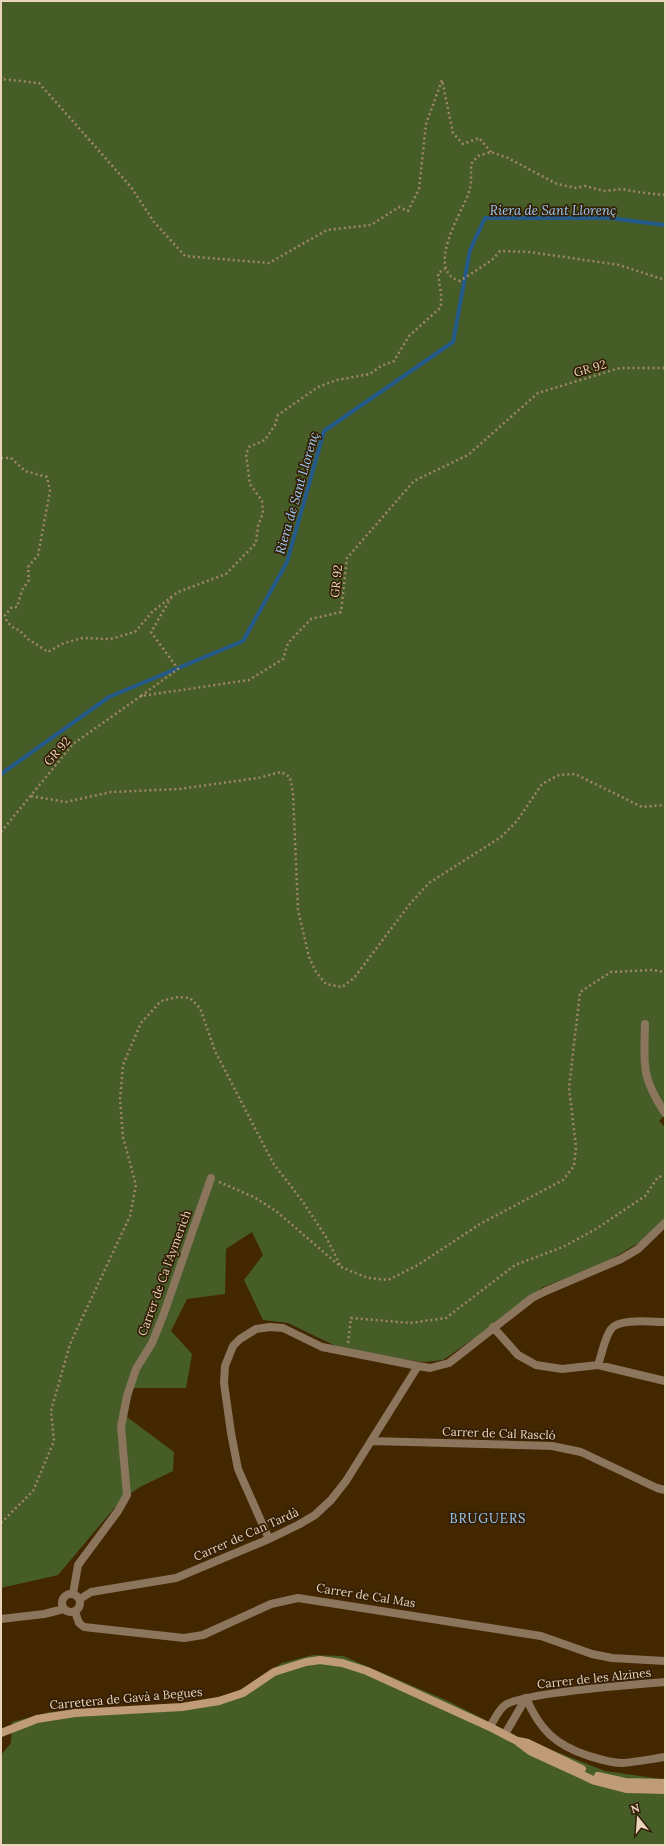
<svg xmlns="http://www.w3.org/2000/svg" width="666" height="1846" viewBox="0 0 666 1846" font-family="Lora,serif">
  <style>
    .green { fill: #475d28 }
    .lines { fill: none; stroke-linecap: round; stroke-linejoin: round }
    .stream { stroke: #245a8a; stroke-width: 4 }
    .path { stroke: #9f8667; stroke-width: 2.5; stroke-dasharray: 2 3; stroke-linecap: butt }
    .street { stroke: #8b755d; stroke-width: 8 }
    .secondary { stroke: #bf9c77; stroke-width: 8 }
    .labels { text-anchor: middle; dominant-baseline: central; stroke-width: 3.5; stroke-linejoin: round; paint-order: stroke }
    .street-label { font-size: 12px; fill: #ebd4bc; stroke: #331f06 }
    .water-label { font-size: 13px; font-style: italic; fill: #9ec9f4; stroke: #331f06 }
    .neighbourhood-label { font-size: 13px; letter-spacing: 1px; fill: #9ac8f5; stroke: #331f06 }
  </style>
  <rect width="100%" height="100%" fill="#432701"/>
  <path class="green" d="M1 1H665V1115L659 1121 665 1127V1219L640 1242 603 1264 543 1287 502 1319 443 1360 424 1362 348 1352 288 1323 263 1320 244 1280 263 1255 252 1232 226 1249 225 1294 187 1299 171 1331 192 1354 186 1388H133L127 1417 174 1452 173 1471 140 1487 122 1499 58 1575 1 1588Z
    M313 1655 343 1656 448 1701 521 1738 605 1771 661 1779 665 1778V1845H1V1755L11 1743 12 1722 50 1712 185 1704 235 1693 282 1663Z"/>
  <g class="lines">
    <path class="stream" d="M1 774 109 697 243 641 287 562 324 431 453 342 470 250 485 218H609L665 225"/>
    <path class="path" d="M1 76 2 79 39 83 131 187 154 222 185 256 269 263 327 230 371 225 399 207 408 211 419 189 426 124 442 80 453 133 463 144 479 138 491 152
      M665 195 637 192 622 189 605 191 585 186 576 188 557 184 508 158 491 152 478 156 471 164C471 175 472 184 468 195 460 215 425 271 460 281L492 260 500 251 530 252 619 265 665 280
      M1 458H11L25 471 47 477 50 491 38 555 28 567 29 580 22 590 17 607H12L5 615 7 622 15 629 19 630 28 639 48 652 64 643 83 638 110 639 135 632 153 611 178 592 226 574 256 543 258 526 263 513 262 501 250 484 246 454 249 447 265 440 275 425 278 415 318 387 337 380 370 374 381 366 394 361 409 336 441 307V294L438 273 445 269
      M141 696 178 669 151 632 171 598
      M31 796 66 802 111 792 179 789 258 778 281 772 290 777 293 793 298 910 309 957 316 972 326 984 342 987 354 978 409 905 429 883 501 837 517 821 542 784 559 775 575 774 642 807 665 805
      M1 832 73 744 141 696 249 680 283 659 288 643 311 619 341 612 347 558 414 481 468 455 538 393 620 368H665
      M219 1182 254 1197 276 1211 341 1267 368 1278 388 1280 418 1265 480 1224 563 1180 574 1166 576 1147 569 1088 580 992 611 972 652 970 665 972
      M348 1343 351 1318 410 1323 446 1318 515 1265 563 1247 596 1229 645 1196 658 1177 665 1176
      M1 1523 33 1491 54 1441 51 1411 70 1344 130 1216 136 1185 123 1137 120 1100 123 1065 141 1023 161 1001 178 997 190 998 200 1008 215 1051 273 1163 303 1202 326 1237 341 1267"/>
    <path class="street" d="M645 1024C644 1065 641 1077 665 1113
      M493 1327 518 1355 536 1365 562 1369 598 1365 665 1381
      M598 1365C602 1354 604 1339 611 1329 619 1318 652 1322 665 1322
      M371 1441 552 1446 581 1452 657 1488 665 1490
      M269 1539 238 1469 231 1433 224 1383 225 1366 233 1346 240 1339 256 1329 270 1327 283 1328 322 1347 418 1366 430 1368 449 1363 532 1298 546 1291 621 1259 638 1249 665 1223
      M62 1603a9 9 0 1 1 18 0a9 9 0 1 1-18 0Z
      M73 1594 78 1565 118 1511 127 1495 121 1427 127 1396 136 1369 152 1343 163 1316 211 1178
      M80 1599 91 1592 176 1578 269 1539 298 1525 315 1515 331 1500 346 1481 418 1366
      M75 1612 79 1623 84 1627 184 1638 203 1635 271 1604 298 1598 541 1636 592 1654 612 1658 665 1661
      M1 1619 44 1614 64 1609
      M526 1698C540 1730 555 1745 589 1756 599 1759 611 1763 622 1763 636 1762 651 1759 665 1757
      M490 1727C494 1720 498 1711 504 1706 517 1693 639 1684 665 1682
      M505 1734 526 1698"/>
    <path class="secondary" d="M1 1733 37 1719 75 1713 182 1707 219 1701 243 1693 274 1672 306 1662 320 1660 342 1663 367 1671 490 1727 517 1741 530 1751 595 1781 626 1789 665 1790
      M518 1741 528 1743 582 1769
      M598 1776 625 1782 665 1783"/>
  </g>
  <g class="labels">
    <g class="street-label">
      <text transform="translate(590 368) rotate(-16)">GR 92</text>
      <text transform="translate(336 581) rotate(-84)">GR 92</text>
      <text transform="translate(57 751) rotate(-49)">GR 92</text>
      <text transform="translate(164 1273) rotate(-70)">Carrer de Ca l'Aymerich</text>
      <text transform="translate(499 1433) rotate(2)">Carrer de Cal Rascló</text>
      <text transform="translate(246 1534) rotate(-24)">Carrer de Can Tardà</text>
      <text transform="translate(366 1595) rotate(9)">Carrer de Cal Mas</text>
      <text transform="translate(594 1678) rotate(-6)">Carrer de les Alzines</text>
      <text transform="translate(126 1698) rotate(-5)">Carretera de Gavà a Begues</text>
    </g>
    <g class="water-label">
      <text x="553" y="210">Riera de Sant Llorenç</text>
      <text transform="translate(297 493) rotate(-74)">Riera de Sant Llorenç</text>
    </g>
    <g class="neighbourhood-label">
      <text x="488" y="1518">BRUGUERS</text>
    </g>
  </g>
  <rect width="666" height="1846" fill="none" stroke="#ebd4bc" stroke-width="4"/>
  <g transform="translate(638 1818) rotate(343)" stroke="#331f06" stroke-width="3" paint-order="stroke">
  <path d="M0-3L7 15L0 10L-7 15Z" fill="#ebd4bc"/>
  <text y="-6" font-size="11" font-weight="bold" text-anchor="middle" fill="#ebd4bc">N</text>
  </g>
</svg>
